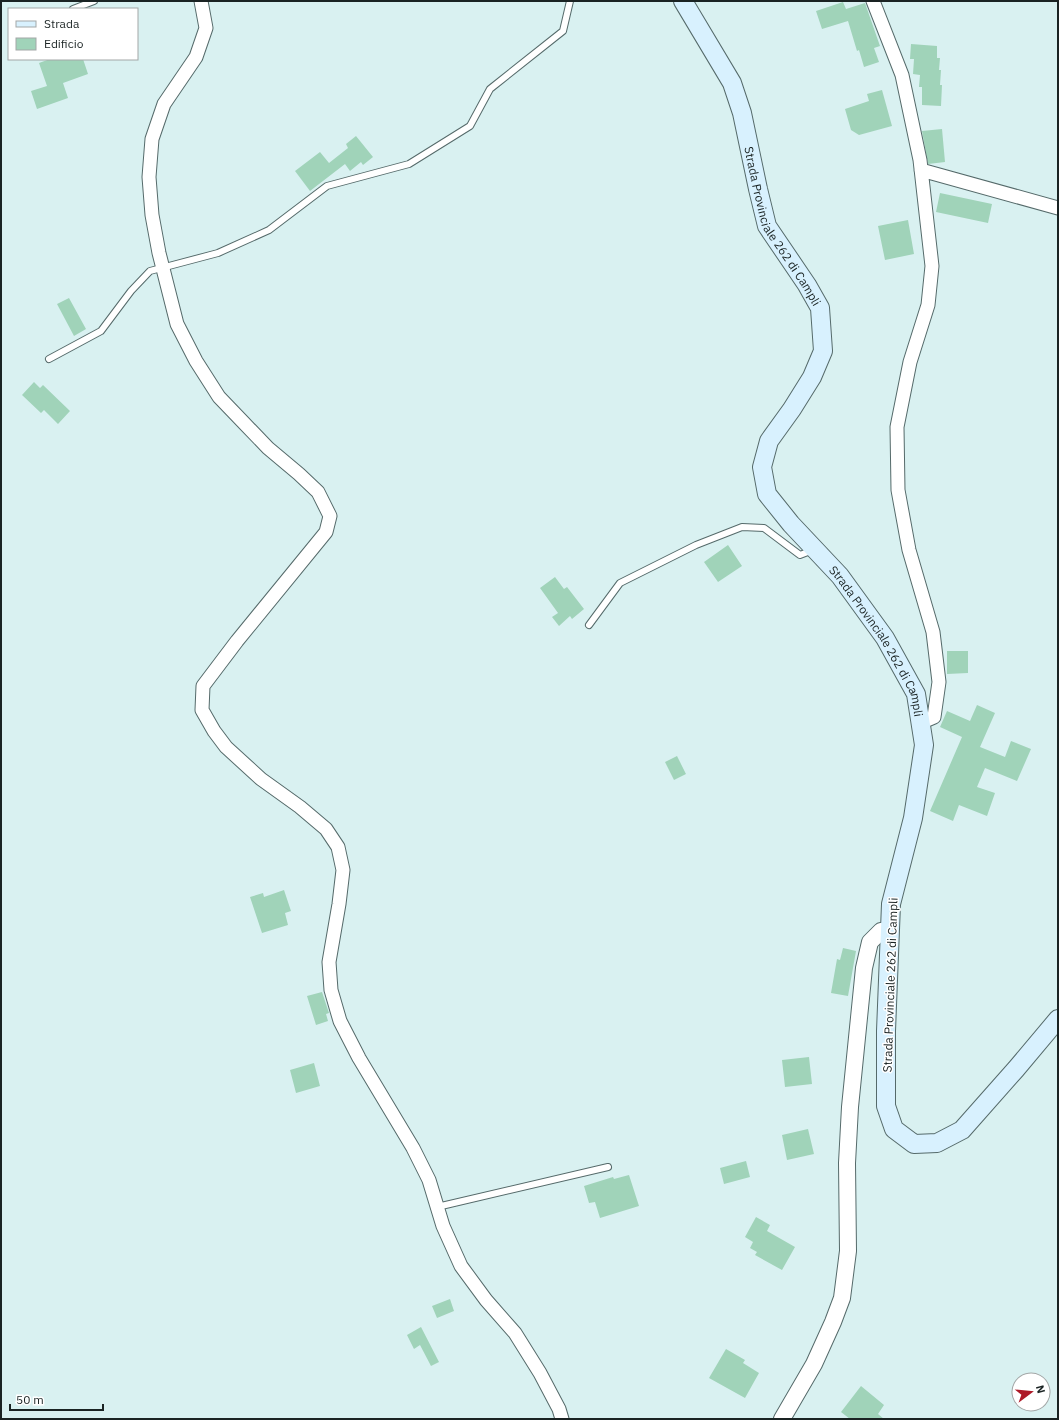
<svg xmlns="http://www.w3.org/2000/svg" width="1059" height="1420" viewBox="0 0 1059 1420" font-family="'IBM Plex Sans',sans-serif">
  <style>
    .building { fill: #a0d3b9 }
    .lines { fill: none; stroke-linecap: round; stroke-linejoin: round }
    .service-casing { stroke: #556a6a; stroke-width: 8 }
    .minor-casing { stroke: #556a6a; stroke-width: 15 }
    .tertiary-casing { stroke: #556a6a; stroke-width: 18 }
    .secondary-casing { stroke: #556a6a; stroke-width: 20 }
    .service { stroke: #fff; stroke-width: 6 }
    .minor { stroke: #fff; stroke-width: 13 }
    .tertiary { stroke: #fff; stroke-width: 16 }
    .secondary { stroke: #d8f1fe; stroke-width: 18 }
    .labels { text-anchor: middle; dominant-baseline: central; stroke-width: 3; stroke-linejoin: round; paint-order: stroke }
    .street-label { font-size: 12px; fill: #1a2323; stroke: #fff }
  </style>
  <rect width="100%" height="100%" fill="#d9f1f1"/>
  <path class="building" d="M843 2 846 9 865 3 880 46 874 48 879 62 864 67 859 50 857 51 848 21 822 29 816 11Z
    M911 44 937 46V58H940L939 70H941L940 85H942L941 106 922 105V87H919L920 75 913 74 914 59H910Z
    M50 59H83L88 74 63 83 68 98 37 109 31 91 47 86 39 63Z
    M882 90 892 126 859 135 851 130 845 109 869 101 867 94Z
    M942 129 945 162 928 164 922 131Z
    M356 136 373 157 363 165 361 162 350 171 345 164 310 191 295 171 320 152 329 163 348 148 346 144Z
    M940 193 992 204 988 223 936 212Z
    M908 220 914 254 885 260 878 226Z
    M69 298 86 329 74 336 57 304Z
    M34 382 40 388 43 385 70 411 58 424 44 410 41 413 22 395Z
    M728 545 742 566 718 582 704 562Z
    M555 577 564 589 567 587 584 609 572 619 570 616 559 626 552 617 558 613 540 588Z
    M947 651H968V673L947 674Z
    M977 705 995 713 980 747 1005 757 1011 741 1031 749 1017 781 985 768 977 787 995 793 987 816 959 805 953 821 930 811 962 737 940 727 947 711 970 721Z
    M677 756 686 774 674 780 665 762Z
    M284 890 291 911 285 913 288 925 262 933 250 897 263 893 264 897Z
    M843 948 856 951 848 996 831 993 837 959 840 960Z
    M322 992 329 1013 326 1014 328 1021 316 1025 307 996Z
    M809 1057 812 1084 785 1087 782 1060Z
    M314 1063 320 1086 296 1093 290 1070Z
    M808 1129 814 1154 787 1160 782 1135Z
    M746 1161 750 1177 724 1184 720 1168Z
    M629 1175 639 1206 600 1218 595 1202 589 1203 584 1186 613 1177 614 1179Z
    M756 1217 770 1225 767 1231 795 1247 782 1270 755 1255 757 1252 750 1248 753 1242 745 1237Z
    M450 1299 454 1311 437 1318 432 1306Z
    M421 1327 439 1362 431 1366 420 1345 414 1349 407 1335Z
    M726 1349 745 1360 743 1363 759 1373 745 1398 709 1378Z
    M861 1386 884 1405 878 1414 884 1419H850L841 1412Z"/>
  <g class="lines">
    <g class="service-casing">
      <path id="service" d="M73 9 94 1
        M49 359 101 331 131 291 150 271 218 253 269 230 327 186 409 164 470 126 490 89 563 31 570 1
        M589 625 620 583 696 545 742 527 764 528 800 555 813 550
        M437 1207 608 1167"/>
    </g>
    <g class="minor-casing">
      <path id="minor" d="M201 1 206 28 196 57 164 104 152 139 149 177 152 215 159 253 177 324 196 361 219 397 243 422 268 448 299 474 318 492 330 516 326 532 237 641 203 686 202 710 214 731 226 747 261 779 300 807 326 829 338 847 343 870 339 904 329 962 331 990 340 1021 359 1058 413 1148 429 1180 443 1226 461 1266 486 1300 515 1333 540 1373 559 1409 562 1419
        M873 1 902 75 920 160 932 266 928 305 910 362 897 427 898 490 909 550 933 632 939 682 934 717 920 723
        M921 170 1058 208"/>
    </g>
    <g class="tertiary-casing">
      <path id="tertiary" d="M782 1419 814 1364 833 1322 842 1298 848 1251 847 1163 850 1107 864 968 870 942 881 931 890 930"/>
    </g>
    <g class="secondary-casing">
      <g id="secondary">
        <path id="s1" d="M683 1 732 83 742 113 758 189 767 226 807 285 820 308 823 351 812 377 792 409 769 441 762 467 767 494 791 524 840 576 885 638 916 694 924 745 913 818 891 904 886 1031V1106L894 1129 914 1144 937 1143 962 1130 1016 1069 1058 1019"/>
      </g>
    </g>
    <use href="#service" class="service"/>
    <use href="#minor" class="minor"/>
    <use href="#tertiary" class="tertiary"/>
    <use href="#secondary" class="secondary"/>
  </g>
  <g class="labels">
    <g class="street-label">
      <text stroke="none"><textPath href="#s1" startOffset="249">Strada Provinciale 262 di Campli</textPath></text>
      <text stroke="none"><textPath href="#s1" startOffset="729">Strada Provinciale 262 di Campli</textPath></text>
      <text transform="translate(890 985) rotate(-88)">Strada Provinciale 262 di Campli</text>
    </g>
  </g>
  <rect width="1059" height="1420" fill="none" stroke="#1a2323" stroke-width="4"/>
  <rect x="8" y="8" width="130" height="52" fill="#ffffff" stroke="#a3a7a7"/>
  <rect x="16" y="21" width="20" height="6" fill="#d8f1fe" stroke="#a3a7a7"/>
  <text x="44" y="28" font-size="12" fill="#1a2323">Strada</text>
  <rect x="16" y="38" width="20" height="12" fill="#a0d3b9" stroke="#a3a7a7"/>
  <text x="44" y="48" font-size="12" fill="#1a2323">Edificio</text>
  <g transform="translate(1031 1392) rotate(74)"><circle r="19" fill="#ffffff" stroke="#a3a7a7"/>
  <path d="M0-3L7 15L0 10L-7 15Z" fill="#ad1a28"/>
  <text y="-6" font-size="11" font-weight="bold" text-anchor="middle" fill="#1a2323">N</text>
  </g>
  <path d="M10 1404v6h93v-6" fill="none" stroke="#1a2323" stroke-width="2"/>
  <text x="16" y="1404" font-size="12" fill="#1a2323" stroke="#ffffff" stroke-width="3" paint-order="stroke">50 m</text>
</svg>
